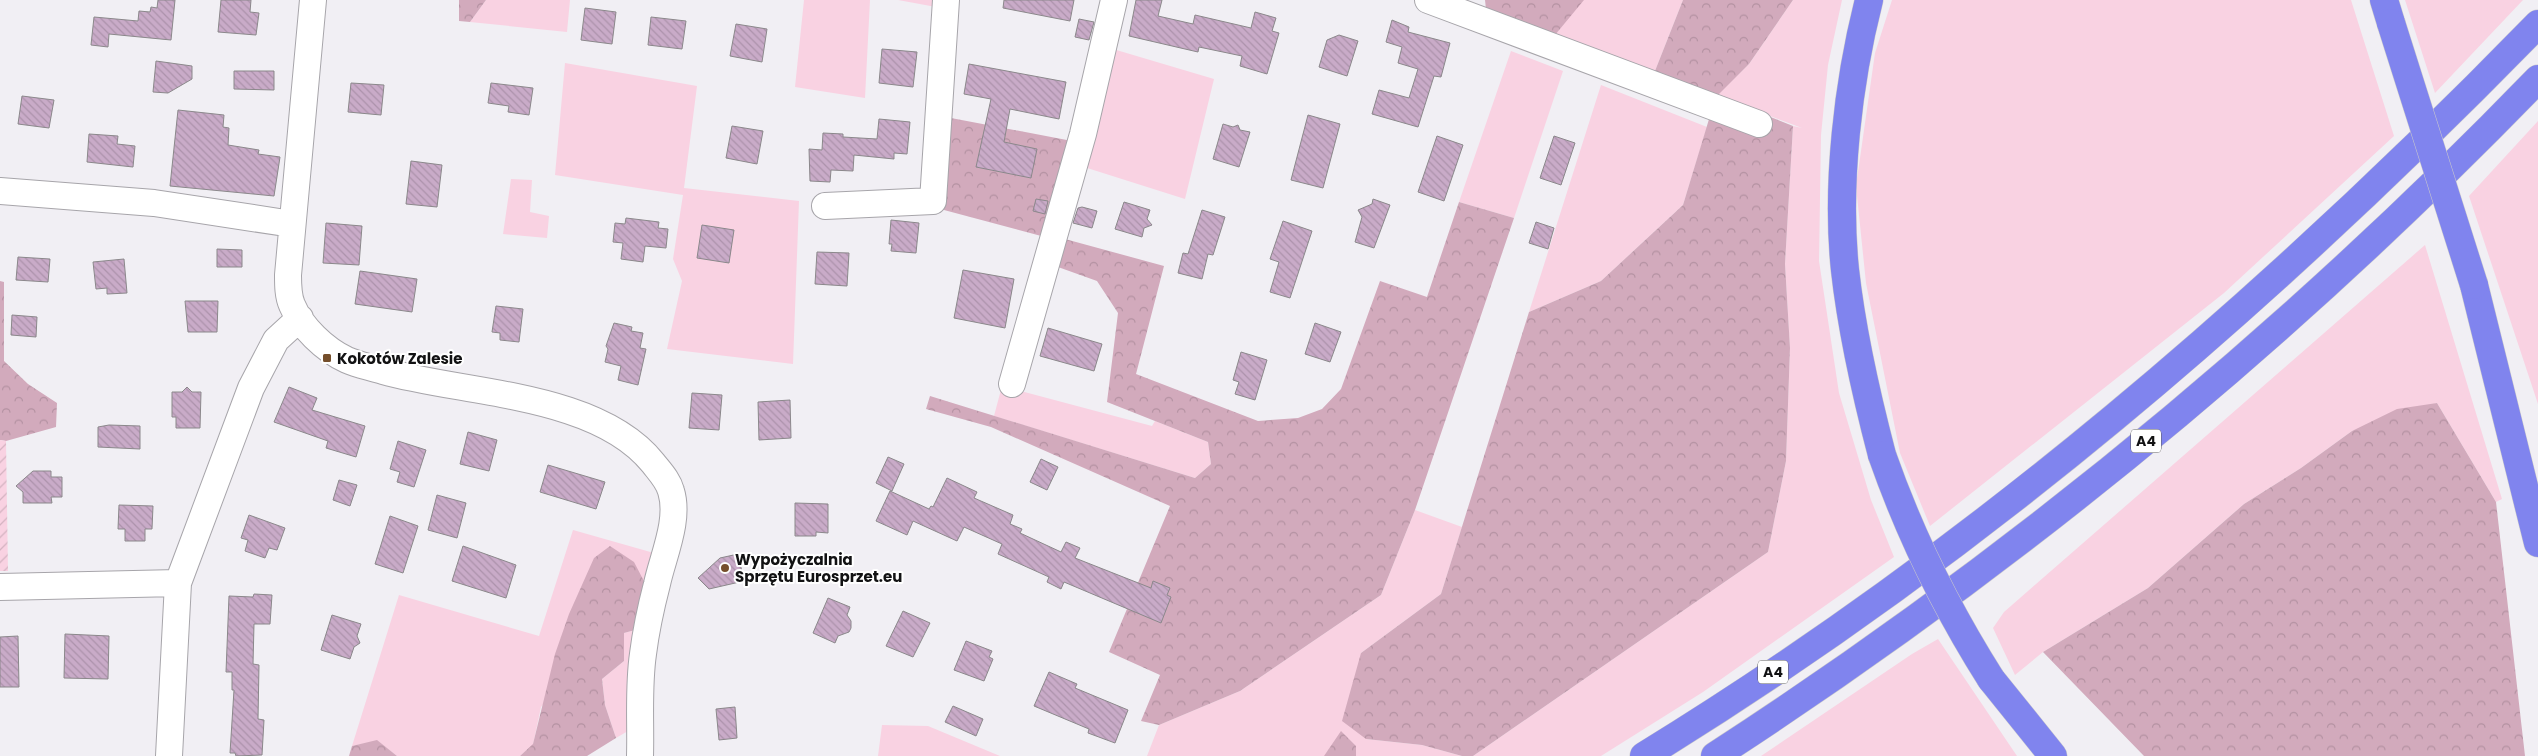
<svg xmlns="http://www.w3.org/2000/svg" width="2538" height="756" viewBox="0 0 2538 756" font-family="Poppins,sans-serif">
  <style>
    .green { fill: #f9d2e2 }
    .forest { fill: url(#forest-crowns) }
    .garden { fill: url(#garden-furrows) }
    .building { fill: url(#building-back-hatch); stroke: #8b888b }
    .lines { fill: none; stroke-linecap: round; stroke-linejoin: round }
    .minor-casing { stroke: #a7a5aa; stroke-width: 28 }
    .highway-casing { stroke: #cbcbcb; stroke-width: 29 }
    .minor { stroke: #fff; stroke-width: 26 }
    .highway { stroke: #8084ee; stroke-width: 28 }
    .highway-bridge-casing { stroke: #cbcbcb; stroke-width: 29; stroke-linecap: butt }
    .highway-bridge { stroke: #8084ee; stroke-width: 28 }
    .poi-dot { fill: #754e2b; stroke: #fff; stroke-width: 2 }
    .labels { text-anchor: middle; dominant-baseline: central; stroke-width: 4; stroke-linejoin: round; paint-order: stroke }
    .shield { fill: #fff; stroke: #59595a; stroke-width: 1 }
    .shield-label { font-size: 14px; font-weight: bold; fill: #121213 }
    .poi-label { font-size: 15px; font-weight: bold; fill: #121213; stroke: #fff; text-anchor: start }
  </style>
  <defs>
    <pattern id="forest-crowns" width="20" height="18" patternUnits="userSpaceOnUse" patternTransform="scale(1.25)"><rect width="20" height="18" fill="#d2aabc"/><path d="M2 6a3 3 0 1 1 6 0M12 15a3 3 0 1 1 6 0" fill="none" stroke="#b391a1"/></pattern>
    <pattern id="garden-furrows" width="10" height="10" patternUnits="userSpaceOnUse" patternTransform="scale(1.25)"><rect width="10" height="10" fill="#f9d2e2"/><path d="M-1 1l2-2M0 10L10 0M9 11l2-2" fill="none" stroke="#d4b3c1"/></pattern>
    <pattern id="building-back-hatch" width="6" height="6" patternUnits="userSpaceOnUse" patternTransform="scale(1.25)"><rect width="6" height="6" fill="#c9abc8"/><path d="M-1 5l2 2M0 0l6 6M5-1l2 2" fill="none" stroke="#ac92ab"/></pattern>
  </defs>
  <rect width="100%" height="100%" fill="#f1eff4"/>
  <path class="green" d="M486 0H570L567 32 470 22Z
    M804 0H870L865 98 795 87Z
    M898 0H936V7Z
    M1582 0H1683L1653 76 1555 35Z
    M1793 0H1842L1828 65 1821 135 1819 261 1839 393 1871 500 1894 557 1703 692 1601 756H1473L1768 552 1786 461 1790 348 1785 264 1793 126 1802 128 1716 96 1749 64Z
    M1892 0H2351L2394 136 2224 293 1930 526 1900 453 1866 283 1856 186 1875 53Z
    M2405 0H2523L2435 93Z
    M1113 49 1214 79 1185 199 1084 167Z
    M1511 51 1563 71 1514 218 1459 202Z
    M565 63 697 86 684 188 799 201 793 364 667 349 682 281 673 259 683 195 555 175Z
    M1601 85 1707 127 1683 205 1601 281 1529 312Z
    M2538 121V404L2469 196Z
    M511 179 532 180 530 212 549 216 547 238 503 234Z
    M2425 245 2502 499 2496 502 2437 403 2352 431 2301 468 2244 504 2148 588 2043 652 2015 675 1993 628 2004 612Z
    M1002 386 1152 426 1155 421 1208 442 1211 464 1195 478 994 416Z
    M1415 510 1462 527 1441 594 1361 653 1366 739 1422 745 1462 756H1147L1159 725 1240 691 1381 595Z
    M573 530 654 553 646 585 541 707 533 745 520 756H397L377 741 352 746 399 595 539 636Z
    M635 630 627 679 628 731 616 738 605 705 602 679 624 661V633Z
    M1938 639 2017 756H1761L1912 654Z
    M882 725 928 726 1000 756H878Z"/>
  <path class="forest" d="M459 0H486L470 22 459 21Z
    M1485 0H1584L1555 35 1486 9Z
    M1683 0H1793L1749 64 1717 96 1793 126 1785 264 1790 348 1786 461 1768 552 1473 756H1462L1422 745 1366 739 1342 721 1361 653 1441 594 1529 312 1601 281 1683 205 1716 96 1653 76Z
    M951 118 1072 141 1045 237 944 210Z
    M1459 202 1514 218 1415 510 1381 595 1240 691 1159 725 1141 721 1160 675 1109 652 1170 506 991 427 926 409 930 396 1195 478 1211 464 1208 442 1107 402 1118 313 1097 281 1058 267 1065 239 1164 266 1136 374 1258 421 1298 418 1322 409 1341 389 1380 281 1427 297Z
    M0 281 4 282V361L28 384 57 403 56 427 6 441 0 440Z
    M2437 403 2496 502 2525 756H2144L2043 652 2148 588 2244 504 2301 468 2352 431 2397 409Z
    M610 546 634 562 646 585 635 630 624 633V661L602 679 605 705 616 738 587 756H520L533 744 555 654 569 614 594 558Z
    M1341 731 1356 746V756H1324Z
    M377 740 397 756H349L352 746Z"/>
  <path class="garden" d="M0 440 6 441 8 571H0Z"/>
  <path class="building" d="M158 0H175L171 40 109 34 108 47 91 45 94 17 138 21 139 11 150 12 151 7 157 8Z
    M221 0H251L250 12 259 13 256 35 218 32Z
    M1004 0H1074L1070 21 1003 8Z
    M1136 0H1162L1158 16 1193 24 1195 15 1251 28 1255 12 1276 18 1272 31 1279 33 1267 74 1240 66 1242 56 1199 47 1198 52 1129 36Z
    M585 8 616 12 612 44 581 40Z
    M651 17 686 21 682 49 648 45Z
    M1079 19 1094 22 1089 40 1075 37Z
    M1392 20 1409 27 1408 32 1450 43 1441 77 1434 76 1418 127 1372 114 1379 90 1409 98 1418 69 1398 63 1402 47 1386 42Z
    M736 24 767 29 762 62 730 56Z
    M1339 35 1358 41 1347 76 1319 67 1327 40Z
    M882 49 917 52 913 87 879 83Z
    M156 61 192 66V79L168 93 153 92Z
    M969 64 1066 82 1059 119 1010 109 1004 142 1037 149 1031 178 976 167 991 99 964 94Z
    M234 71H274V90L234 89Z
    M351 83 384 85 381 115 348 112Z
    M491 83 533 88 529 115 508 112 509 106 488 103Z
    M22 96 54 100 49 128 18 124Z
    M178 110 224 115 223 127 229 128 228 145 259 150 258 154 280 157 274 196 170 186Z
    M1308 115 1340 124 1323 188 1291 180Z
    M879 119 910 122 907 154 894 153V159L854 155 853 171 831 170 830 182 810 181 809 149 822 150 823 133 843 134V137L877 139Z
    M1223 124 1233 127 1238 125 1240 130 1250 132 1239 167 1213 159Z
    M732 126 763 131 757 164 726 158Z
    M89 134 118 136 117 144 135 146 133 167 87 162Z
    M1437 136 1463 145 1444 201 1418 192Z
    M1554 136 1575 143 1561 185 1540 178Z
    M411 161 442 165 437 207 406 204Z
    M1036 199 1048 201 1045 214 1033 211Z
    M1373 199 1390 205 1374 248 1355 242 1362 217 1358 210 1372 204Z
    M1124 202 1150 210 1147 219 1152 225 1144 228 1142 237 1115 229Z
    M1082 207 1097 211 1092 228 1073 223 1078 208Z
    M1202 210 1225 217 1213 255 1208 254 1202 279 1178 273 1183 253 1188 254Z
    M626 218 659 222 658 228 668 229 666 248 645 246 643 262 621 259 623 243 613 242 615 223 625 224Z
    M891 220 919 223 916 253 891 251 892 244H889Z
    M1283 221 1312 231 1290 298 1270 292 1279 262 1270 259Z
    M1536 222 1554 228 1548 249 1529 243Z
    M326 223 362 226 359 265 323 263Z
    M702 225 734 230 729 263 697 258Z
    M217 249 242 250V267H217Z
    M817 252 849 253 847 286 815 284Z
    M18 257 50 259 48 282 16 280Z
    M124 259 127 293 107 294V288L96 289 93 262Z
    M963 270 1014 279 1005 328 954 318Z
    M360 271 417 279 412 312 355 304Z
    M185 301H218L217 332H188Z
    M496 306 523 309 519 342 500 340V333L492 332Z
    M12 315 37 317 36 337 11 335Z
    M614 323 632 327 631 331 643 333 640 348 646 349 638 385 618 380 621 366 605 362 608 349 606 346Z
    M1315 323 1341 332 1330 362 1305 354Z
    M1048 328 1102 344 1094 371 1040 356Z
    M1241 352 1267 360 1255 400 1235 394 1239 382 1233 380Z
    M187 387 192 392H201L200 428H176V417H172V392H182Z
    M289 387 317 398 312 410 365 426 356 457 326 448 328 441 274 422Z
    M692 393 722 395 719 430 689 428Z
    M790 400 791 438 759 440 758 402Z
    M109 425 140 426V449L98 447V427Z
    M468 432 497 440 489 471 460 464Z
    M398 441 426 450 414 487 397 482 400 472 390 469Z
    M888 457 904 464 892 491 876 483Z
    M1041 459 1058 467 1047 490 1030 482Z
    M548 465 605 482 596 509 540 492Z
    M33 471H51V477H62V497H51L52 503H23V492L16 486Z
    M947 478 977 492 974 498 1013 515 1010 524 1022 529 1020 533 1061 552 1066 542 1080 548 1075 558 1151 588 1153 581 1170 588 1167 595 1171 597 1161 623 1064 582 1061 589 1047 582 1049 577 998 554 1002 544 964 527 957 541 913 521 907 535 876 521 890 491 929 509 931 506 933 507Z
    M339 480 357 485 350 506 333 500Z
    M437 495 466 503 457 538 428 530Z
    M795 503 828 504V533L816 532V536H795Z
    M119 505 153 506 152 529H145V541H125V529H118Z
    M249 515 285 528 277 550 269 548 265 558 245 551 248 540 241 538Z
    M390 516 418 526 403 573 375 564Z
    M463 546 516 565 506 598 452 581Z
    M738 554 744 581 709 589 698 578 720 558Z
    M254 594 272 595 270 624H254L253 664 259 665 258 719 264 720 262 755 236 756 235 753H230L234 690H232V672H226L229 596 253 597Z
    M828 598 850 607 847 615 851 621V628L849 632 838 636 835 643 813 633Z
    M903 611 930 623 913 657 886 646Z
    M332 615 361 624 357 636 360 643 354 647 350 659 321 650Z
    M65 634 109 636 108 679 64 678Z
    M18 636 19 687H0V637Z
    M966 641 992 651 989 657 993 659 984 681 954 670Z
    M1049 672 1077 684 1075 688 1128 710 1115 743 1088 733 1089 729 1034 706Z
    M953 706 983 719 976 736 945 722Z
    M735 707 737 738 719 740 716 709Z"/>
  <g class="lines">
    <g class="minor-casing">
      <path id="minor" d="M313 0 288 275C288 285 288 296 292 305 301 327 325 350 347 360 358 365 371 367 383 371 464 394 597 393 653 463 660 472 668 480 671 491 680 520 663 556 657 584 651 607 646 630 643 654 638 688 641 722 640 756
        M1428 0 1759 124
        M0 191 154 203 292 224
        M825 206 933 201 946 0
        M1012 384 1083 134 1114 0
        M0 587 178 583 251 388 276 340 300 318
        M169 756 178 583"/>
    </g>
    <g class="highway-casing">
      <path id="highway" d="M1869 0C1848 82 1836 185 1845 270 1852 333 1866 394 1882 455
        M2384 0 2391 23
        M2474 285 2538 543
        M1991 679 2053 756
        M1644 756C1975 553 2268 301 2538 24
        M1715 756C2014 562 2290 335 2538 79"/>
    </g>
    <use href="#minor" class="minor"/>
    <use href="#highway" class="highway"/>
    <g class="highway-bridge-casing">
      <path id="highway-bridge" d="M2391 23 2474 285
        M1882 455C1910 535 1946 608 1991 679"/>
    </g>
    <use href="#highway-bridge" class="highway-bridge"/>
  </g>
  <g class="poi-dot">
    <rect x="322" y="353" width="10" height="10" rx="2.5"/>
    <circle cx="725" cy="568" r="5"/>
  </g>
  <g class="labels">
    <g class="shield">
      <rect x="2131" y="429.5" width="30" height="23" rx="4"/>
      <rect x="1758" y="660.5" width="30" height="23" rx="4"/>
    </g>
    <g class="shield-label">
      <text x="2146" y="441">A4</text>
      <text x="1773" y="672">A4</text>
    </g>
    <g class="poi-label">
      <text x="337" y="358">Kokotów Zalesie</text>
      <text x="735" y="559">Wypożyczalnia<tspan x="735" dy="17">Sprzętu Eurosprzet.eu</tspan></text>
    </g>
  </g>
</svg>
